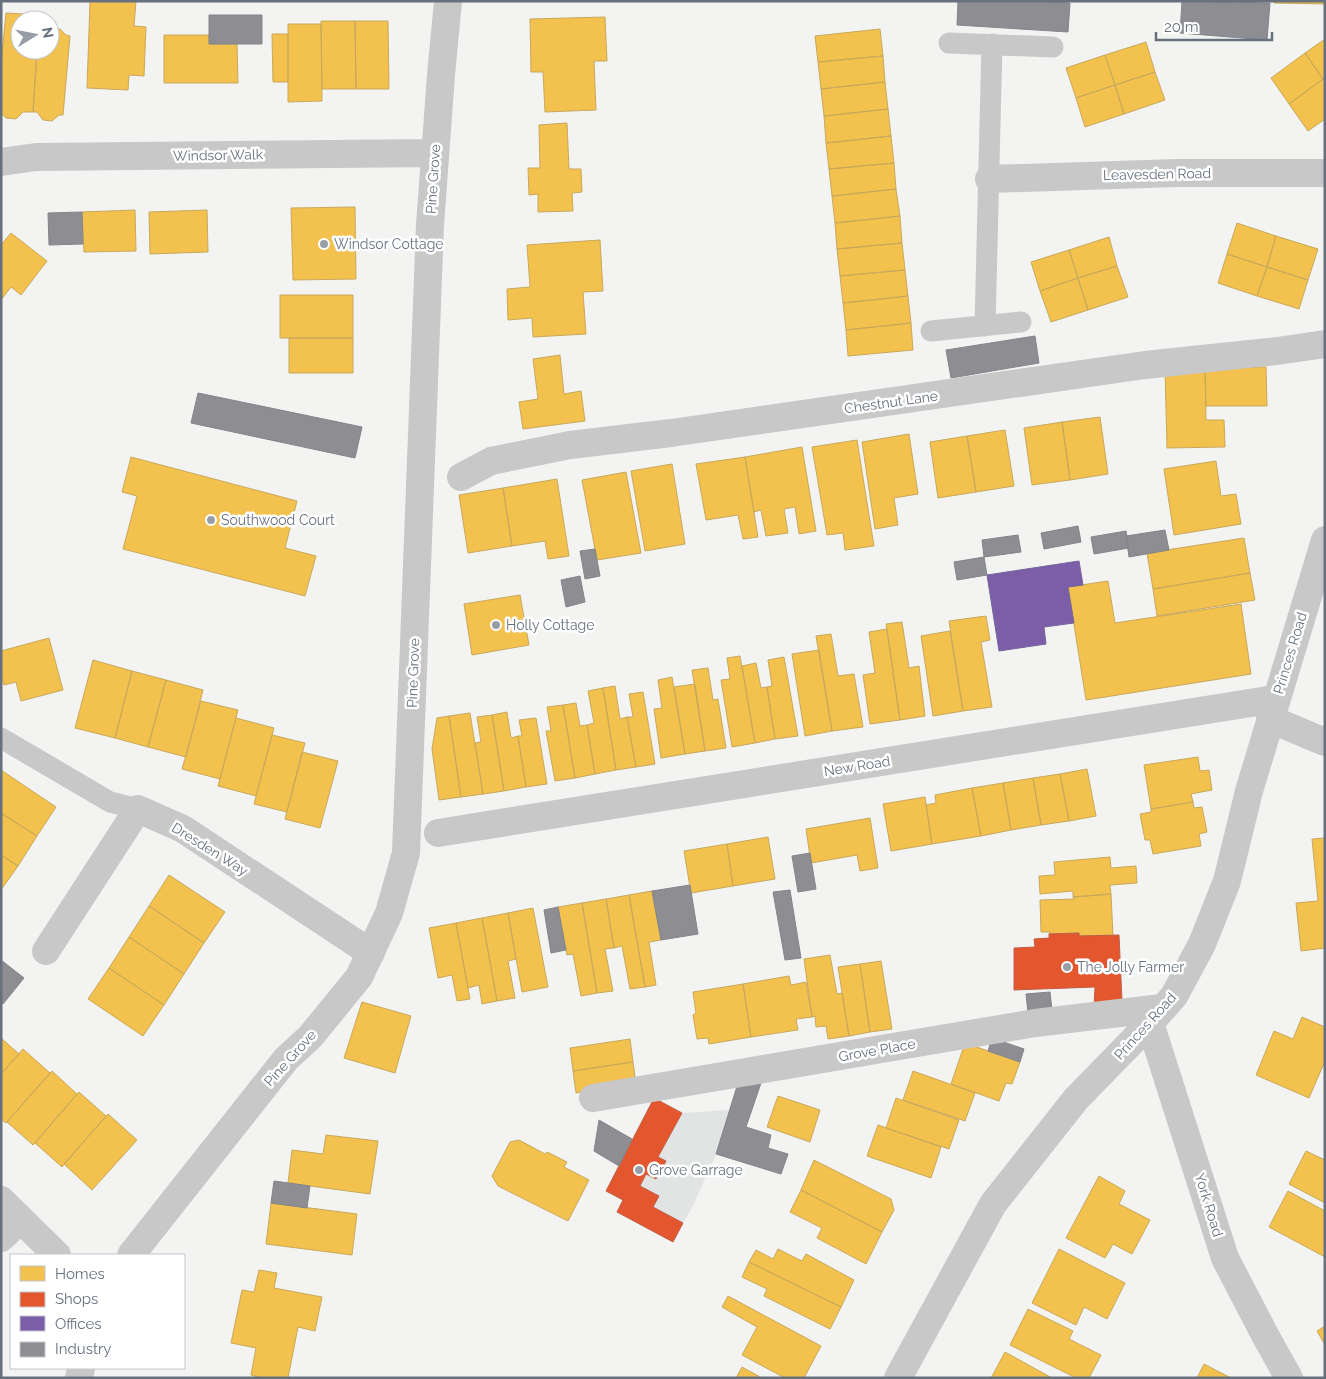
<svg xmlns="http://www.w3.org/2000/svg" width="1326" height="1379" viewBox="0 0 1326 1379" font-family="Raleway,sans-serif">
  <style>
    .built { fill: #e2e3e3 }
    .homes { fill: #f2c14e; stroke: #c8a95c }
    .shops { fill: #e4572e; stroke: #be5f46 }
    .offices { fill: #7b5ea7; stroke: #75649b }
    .industry { fill: #8d8d92; stroke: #82858c }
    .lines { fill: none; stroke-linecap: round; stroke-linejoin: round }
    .service { stroke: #c8c8c9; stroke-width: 21 }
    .minor { stroke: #c8c8c9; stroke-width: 28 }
    .poi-dot { fill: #989ea7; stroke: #fff; stroke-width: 2 }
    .labels { text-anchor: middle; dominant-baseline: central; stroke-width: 5; stroke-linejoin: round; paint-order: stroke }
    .street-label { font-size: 14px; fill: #67717e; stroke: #fff }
    .poi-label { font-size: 14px; fill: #67717e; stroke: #fff; text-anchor: start }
  </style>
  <rect width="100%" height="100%" fill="#f3f3f2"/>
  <path class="built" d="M729 1110 716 1154 693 1206 683 1223 653 1207 640 1186 646 1174 656 1178 665 1161 658 1157 682 1113Z"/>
  <path class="homes" d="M90 1H136L134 26 146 27 144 76 129 75 128 90 87 88Z
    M1274 1H1325V4L1274 3Z
    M6 13 40 15 39 20H20V50H37L33 112H23L16 119 6 118 1 113V64Z
    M605 17 607 61H594L596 110 545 112 543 72H531L530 19Z
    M321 21H355L356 89H322Z
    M355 21H388L389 89H356Z
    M288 24H321L322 101 288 102Z
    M51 29H60L66 35 70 36 63 115H59L52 121 43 120 37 112H33L37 50H50Z
    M880 29 883 56 818 62 815 36Z
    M272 34H288V82H273Z
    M164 35H209V44H237L238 83H164Z
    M1325 39V78L1323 79 1305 53Z
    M1146 42 1155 72 1115 85 1105 55Z
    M1305 53 1323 79 1289 104 1271 78Z
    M1105 55 1115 85 1076 98 1066 68Z
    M883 56 885 82 821 89 818 62Z
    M1155 72 1165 100 1124 114 1115 85Z
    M1323 79 1325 82V119L1308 131 1289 104Z
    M885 82 888 109 824 116 821 89Z
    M1115 85 1124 114 1085 127 1076 98Z
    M888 109 891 136 826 143 824 116Z
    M567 123 569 169H581L582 192 572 193 573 211 538 212V194L529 195 528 168H540L539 125Z
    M891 136 894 163 829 169 826 143Z
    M894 163 896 189 832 196 829 169Z
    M896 189 900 216 835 223 832 196Z
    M355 207 356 279 293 280 291 208Z
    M135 210 136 251 84 252 82 212Z
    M207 210 208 252 150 254 149 212Z
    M900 216 902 243 837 249 835 223Z
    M1237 223 1276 236 1267 267 1227 254Z
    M11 233 47 261 21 295 11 287 1 300V245Z
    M1276 236 1318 249 1308 280 1267 267Z
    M1109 237 1117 266 1078 278 1069 250Z
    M600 240 603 291 583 292 586 334 533 337 532 318 508 320 507 289 530 287 527 245Z
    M902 243 905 270 840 276 837 249Z
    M1069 250 1078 278 1040 291 1031 262Z
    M1227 254 1267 267 1257 296 1218 283Z
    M1117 266 1128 297 1088 310 1078 278Z
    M1267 267 1308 280 1299 309 1257 296Z
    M905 270 908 296 843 303 840 276Z
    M1078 278 1088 310 1051 322 1040 291Z
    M280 295H353V338H280Z
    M908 296 911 323 846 330 843 303Z
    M911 323 913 350 848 356 846 330Z
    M289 338H353V373H289Z
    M560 355 564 394 581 391 585 421 523 429 519 402 538 399 533 359Z
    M1266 367 1267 406H1206L1205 368Z
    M1205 368 1206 420H1224L1225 447 1167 448 1165 369Z
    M1100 417 1108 474 1070 480 1062 422Z
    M1062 422 1070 480 1032 485 1024 428Z
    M1005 430 1014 486 976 492 967 436Z
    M909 434 918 494 894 498 898 525 875 529 862 442Z
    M967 436 976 492 938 498 930 442Z
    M857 440 874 546 845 550 843 533 827 535 812 447Z
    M802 447 816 531 799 534 795 507 784 509 788 533 766 536 761 510 754 512 745 457Z
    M131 457 297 501 285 548 316 556 305 596 123 549 137 496 122 492Z
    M745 457 758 537 743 539 738 515 706 520 696 464Z
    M1216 461 1221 496 1236 494 1241 524 1174 535 1164 469Z
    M672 464 685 544 645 551 631 471Z
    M626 472 641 553 597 560 582 480Z
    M557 479 569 556 548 559 545 541 512 546 503 488Z
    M503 488 512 546 468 553 459 495Z
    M1244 538 1250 573 1153 589 1147 553Z
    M1250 573 1255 600 1157 616 1153 589Z
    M1108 581 1115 623 1241 604 1251 674 1086 700 1068 587Z
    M520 595 529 645 472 655 464 604Z
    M986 616 990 640 981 642 992 707 963 711 949 621Z
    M902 622 909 668 919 666 925 716 900 720 886 624Z
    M887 629 900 720 870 724 863 675 875 673 869 632Z
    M950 631 963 711 933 716 921 636Z
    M831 634 838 676 854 674 863 727 832 731 816 636Z
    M49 638 63 690 21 701 16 682 4 685 1 675V651Z
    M819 650 832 731 805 736 792 654Z
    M740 656 755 743 732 747 721 680 730 679 727 658Z
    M784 657 798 736 775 739 767 687 772 686 768 660Z
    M93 660 132 671 115 738 75 728Z
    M756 663 761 688 767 687 775 739 755 743 742 666Z
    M708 668 713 700 718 699 726 748 705 751 692 670Z
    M132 671 166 680 148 747 115 738Z
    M672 677 685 754 661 758 654 709 662 708 658 680Z
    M166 680 203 690 186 757 148 747Z
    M695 684 705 751 685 754 674 687Z
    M615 686 620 719 627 717 636 767 616 770 603 688Z
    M603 688 616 770 595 774 587 725 594 723 588 691Z
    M643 692 655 764 636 767 627 717H633L629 694Z
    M201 701 238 710 220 779 182 769Z
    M576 703 580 726 587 725 595 774 575 778 563 705Z
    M563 705 575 778 555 781 546 731H551L547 707Z
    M507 712 511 738 518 736 526 787 504 791 492 715Z
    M470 713 483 794 461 797 449 716Z
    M492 715 504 791 483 794 475 743 481 742 477 717Z
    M449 716 461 797 439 800 432 749 437 718Z
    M236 718 274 728 256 796 218 786Z
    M536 718 547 784 526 787 518 736H522L519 720Z
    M272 735 305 743 287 812 254 804Z
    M302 752 338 761 320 828 285 819Z
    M1198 757 1200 771 1209 770 1212 790 1191 794 1193 802 1151 809 1144 765Z
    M1087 769 1096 816 1069 821 1060 774Z
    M1 770 56 807 37 836 1 813Z
    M1060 774 1069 821 1041 825 1033 778Z
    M1033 778 1041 825 1011 830 1003 783Z
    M1003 783 1011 830 981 836 972 788Z
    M972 788 981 836 932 844 926 805 936 803 935 795Z
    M925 797 932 844 891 851 883 804Z
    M1193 802 1194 808 1202 807 1207 832 1199 834 1201 846 1153 854 1150 840H1145L1140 814 1151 812V809Z
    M1 813 37 836 18 866 1 855Z
    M870 818 878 868 860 871 857 855 811 863 806 829Z
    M768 837 775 879 733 886 727 844Z
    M1325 838V948L1301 951 1296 903 1318 901 1312 839Z
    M727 844 733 886 691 893 684 851Z
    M1 855 18 866 1 890Z
    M1110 857 1111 868 1136 866 1137 883 1110 885 1111 894 1073 897V891L1040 894 1039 876 1055 875 1054 862Z
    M169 875 225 912 204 943 149 906Z
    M652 891 661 940 649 942 656 985 645 987 629 895Z
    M1111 894 1113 936H1079V933L1049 934 1050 932H1041L1040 900 1074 899 1073 897Z
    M629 895 645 987 630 989 622 946 614 948 606 899Z
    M606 899 614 948 605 949 613 991 597 993 582 903Z
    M582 903 597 993 581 996 573 954 567 955 558 907Z
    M149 906 204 943 184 974 129 937Z
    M533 908 548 987 522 992 508 913Z
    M508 913 516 959 508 961 515 998 497 1001 482 918Z
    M482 918 497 1001 482 1004 479 985 468 988 456 923Z
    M456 923 470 999 457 1001 452 975 438 978 429 928Z
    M129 937 184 974 164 1005 109 968Z
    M830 955 837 994 842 993 849 1036 828 1039 826 1026 816 1027 815 1016 812 1017 804 959Z
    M881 961 892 1029 870 1032 860 964Z
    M860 964 870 1032 849 1036 838 967Z
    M109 968 164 1005 143 1036 88 999Z
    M789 976 791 985 806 982 812 1017 796 1019 798 1030 751 1037 743 984Z
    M743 984 751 1037 709 1044 708 1038 697 1039 693 1015 696 1013 693 992Z
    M362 1002 411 1016 395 1073 344 1058Z
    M1302 1017 1325 1027V1061L1309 1098 1256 1075 1274 1031 1293 1039Z
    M1 1038 19 1054 1 1074Z
    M630 1039 633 1062 573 1071 570 1048Z
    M965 1043 1020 1062 1012 1084 1006 1083 999 1101 951 1084Z
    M23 1049 50 1073 6 1123 1 1119V1074Z
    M633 1062 636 1084 576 1093 573 1071Z
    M52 1071 77 1094 33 1145 7 1122Z
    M913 1071 975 1093 965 1121 903 1100Z
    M79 1092 106 1116 62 1167 35 1143Z
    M778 1096 820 1110 810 1142 767 1127Z
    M896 1098 959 1120 949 1149 886 1128Z
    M108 1114 137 1140 92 1190 64 1164Z
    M878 1125 941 1147 931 1178 867 1156Z
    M326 1135 378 1141 370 1194 288 1183 292 1150 323 1154Z
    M519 1140 545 1154 547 1152 567 1162 564 1167 589 1180 568 1221 498 1186 492 1176 510 1142Z
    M1306 1151 1325 1160V1203L1289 1184Z
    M814 1160 891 1199 894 1210 882 1232 801 1190Z
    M1099 1176 1125 1191 1119 1204 1150 1220 1132 1254 1113 1244 1105 1258 1066 1238Z
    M801 1190 882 1232 866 1264 817 1238 822 1228 790 1212Z
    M1288 1191 1325 1211V1257L1269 1227Z
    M271 1203 357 1214 352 1255 266 1244Z
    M778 1249 802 1261 806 1254 854 1280 841 1307 749 1262 756 1250 773 1259Z
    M1059 1249 1125 1283 1107 1319 1084 1307 1076 1325 1032 1303Z
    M749 1262 841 1307 830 1329 764 1296 767 1289 742 1277Z
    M259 1270 277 1273 274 1288 322 1297 315 1331 298 1327 288 1378H262L251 1375 256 1348 231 1343 242 1290 254 1292Z
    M728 1296 821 1346 804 1378H785L742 1355 757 1327 722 1307Z
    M1028 1309 1073 1331 1069 1339 1101 1355 1089 1378H1076L1010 1345Z
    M1325 1326V1345L1317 1331Z
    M1005 1352 1052 1378H991Z
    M1204 1364 1231 1378H1197Z
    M742 1367 762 1378H736Z"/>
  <path class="shops" d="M1079 933V936L1119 935 1122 1001 1094 1007 1095 987 1014 990V948L1035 947 1034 939 1049 938V934Z
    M654 1098 682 1113 658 1157 666 1161 656 1179 646 1174 640 1186 659 1196 653 1207 683 1223 673 1242 617 1212 623 1200 606 1191Z"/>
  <path class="offices" d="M1079 561 1083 585 1068 587 1074 623 1044 627 1046 644 999 651 987 575Z"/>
  <path class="industry" d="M958 1H1039L1070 3 1068 32 957 25Z
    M1182 1 1270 3 1267 40 1180 33Z
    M209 15H262V44H209Z
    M82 212 83 244 49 245 48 213Z
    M1035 336 1039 363 951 378 946 350Z
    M198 393 362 427 355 458 191 423Z
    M1078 526 1081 542 1044 549 1041 533Z
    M1165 530 1169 550 1129 557 1126 536Z
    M1126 531 1129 548 1094 554 1091 537Z
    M1018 535 1021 552 984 557 982 540Z
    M595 549 600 576 585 579 580 551Z
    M984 557 987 575 957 580 954 562Z
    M580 576 585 602 566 607 561 580Z
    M810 853 816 889 798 892 792 856Z
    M690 885 698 934 661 940 652 891Z
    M790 890 801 958 785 960 773 892Z
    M558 907 566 950 551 953 544 910Z
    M1 960 24 978 3 1004 1 1002Z
    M1050 992 1052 1010 1028 1013 1026 994Z
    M992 1038 1024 1049 1020 1062 988 1051Z
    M762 1080 746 1127 771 1135 768 1148 788 1154 781 1174 716 1154 738 1083Z
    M599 1120 632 1139 619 1166 594 1151Z
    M274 1181 310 1186 307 1208 271 1203Z"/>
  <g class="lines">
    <path class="service" d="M949 43 1053 47
      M985 326 992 44
      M931 331 1021 322
      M1 738 110 802 138 809"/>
    <path class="minor" d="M1 162 36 157 435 153
      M989 179 1177 173H1325
      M461 477 491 461 570 445 671 433 1145 365 1277 351 1325 344
      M1270 719 1325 742
      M438 833 1275 699
      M46 951 138 809 183 829 371 953
      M1150 1023 1225 1258 1265 1335 1289 1378
      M593 1098 1035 1023 1162 1008
      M1 1200 57 1255
      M1 1238 20 1220
      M131 1255 286 1059 310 1037 359 977 389 913 406 853 430 225 441 75 448 1
      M79 1378 81 1368
      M898 1378 993 1204 1076 1099 1150 1023 1174 996 1202 944 1227 881 1249 791 1325 540"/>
  </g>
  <g class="poi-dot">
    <circle cx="324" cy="244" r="5"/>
    <circle cx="211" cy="520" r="5"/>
    <circle cx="496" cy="625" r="5"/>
    <circle cx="1067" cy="967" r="5"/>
    <circle cx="639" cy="1170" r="5"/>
  </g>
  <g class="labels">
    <g class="street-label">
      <text transform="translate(218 155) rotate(-1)">Windsor Walk</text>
      <text transform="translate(1157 174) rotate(-1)">Leavesden Road</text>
      <text transform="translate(433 179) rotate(-86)">Pine Grove</text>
      <text transform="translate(891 402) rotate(-8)">Chestnut Lane</text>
      <text transform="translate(1290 653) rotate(-73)">Princes Road</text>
      <text transform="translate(413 673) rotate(-88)">Pine Grove</text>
      <text transform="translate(857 766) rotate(-9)">New Road</text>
      <text transform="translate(210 849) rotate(32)">Dresden Way</text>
      <text transform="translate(1145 1026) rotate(-48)">Princes Road</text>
      <text transform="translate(877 1050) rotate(-10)">Grove Place</text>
      <text transform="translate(290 1058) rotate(-48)">Pine Grove</text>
      <text transform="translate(1209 1205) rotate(73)">York Road</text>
    </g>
    <g class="poi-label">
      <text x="334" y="244">Windsor Cottage</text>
      <text x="221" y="520">Southwood Court</text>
      <text x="506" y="625">Holly Cottage</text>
      <text x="1077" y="967">The Jolly Farmer</text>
      <text x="649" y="1170">Grove Garrage</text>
    </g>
  </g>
  <rect width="1326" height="1379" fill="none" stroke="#67717e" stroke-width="5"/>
  <rect x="10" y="1254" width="175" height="115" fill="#ffffff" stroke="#c2c6cb"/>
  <rect x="20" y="1266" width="25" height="15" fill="#f2c14e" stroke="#c2c6cb"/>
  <text x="55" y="1279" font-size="15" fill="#67717e">Homes</text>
  <rect x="20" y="1292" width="25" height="15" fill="#e4572e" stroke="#c2c6cb"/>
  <text x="55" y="1304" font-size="15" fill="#67717e">Shops</text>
  <rect x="20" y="1316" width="25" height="15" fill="#7b5ea7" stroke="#c2c6cb"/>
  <text x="55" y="1329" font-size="15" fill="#67717e">Offices</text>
  <rect x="20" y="1342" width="25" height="15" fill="#8d8d92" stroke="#c2c6cb"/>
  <text x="55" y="1354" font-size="15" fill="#67717e">Industry</text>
  <g transform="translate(35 35) rotate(80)"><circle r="24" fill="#ffffff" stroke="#c2c6cb"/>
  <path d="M0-4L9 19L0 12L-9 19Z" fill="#989ea7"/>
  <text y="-8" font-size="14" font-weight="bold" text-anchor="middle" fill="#67717e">N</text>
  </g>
  <path d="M1156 32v8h116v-8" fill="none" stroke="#67717e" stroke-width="2.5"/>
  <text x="1164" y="32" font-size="15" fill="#67717e" stroke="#ffffff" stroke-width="4" paint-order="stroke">20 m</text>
</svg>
